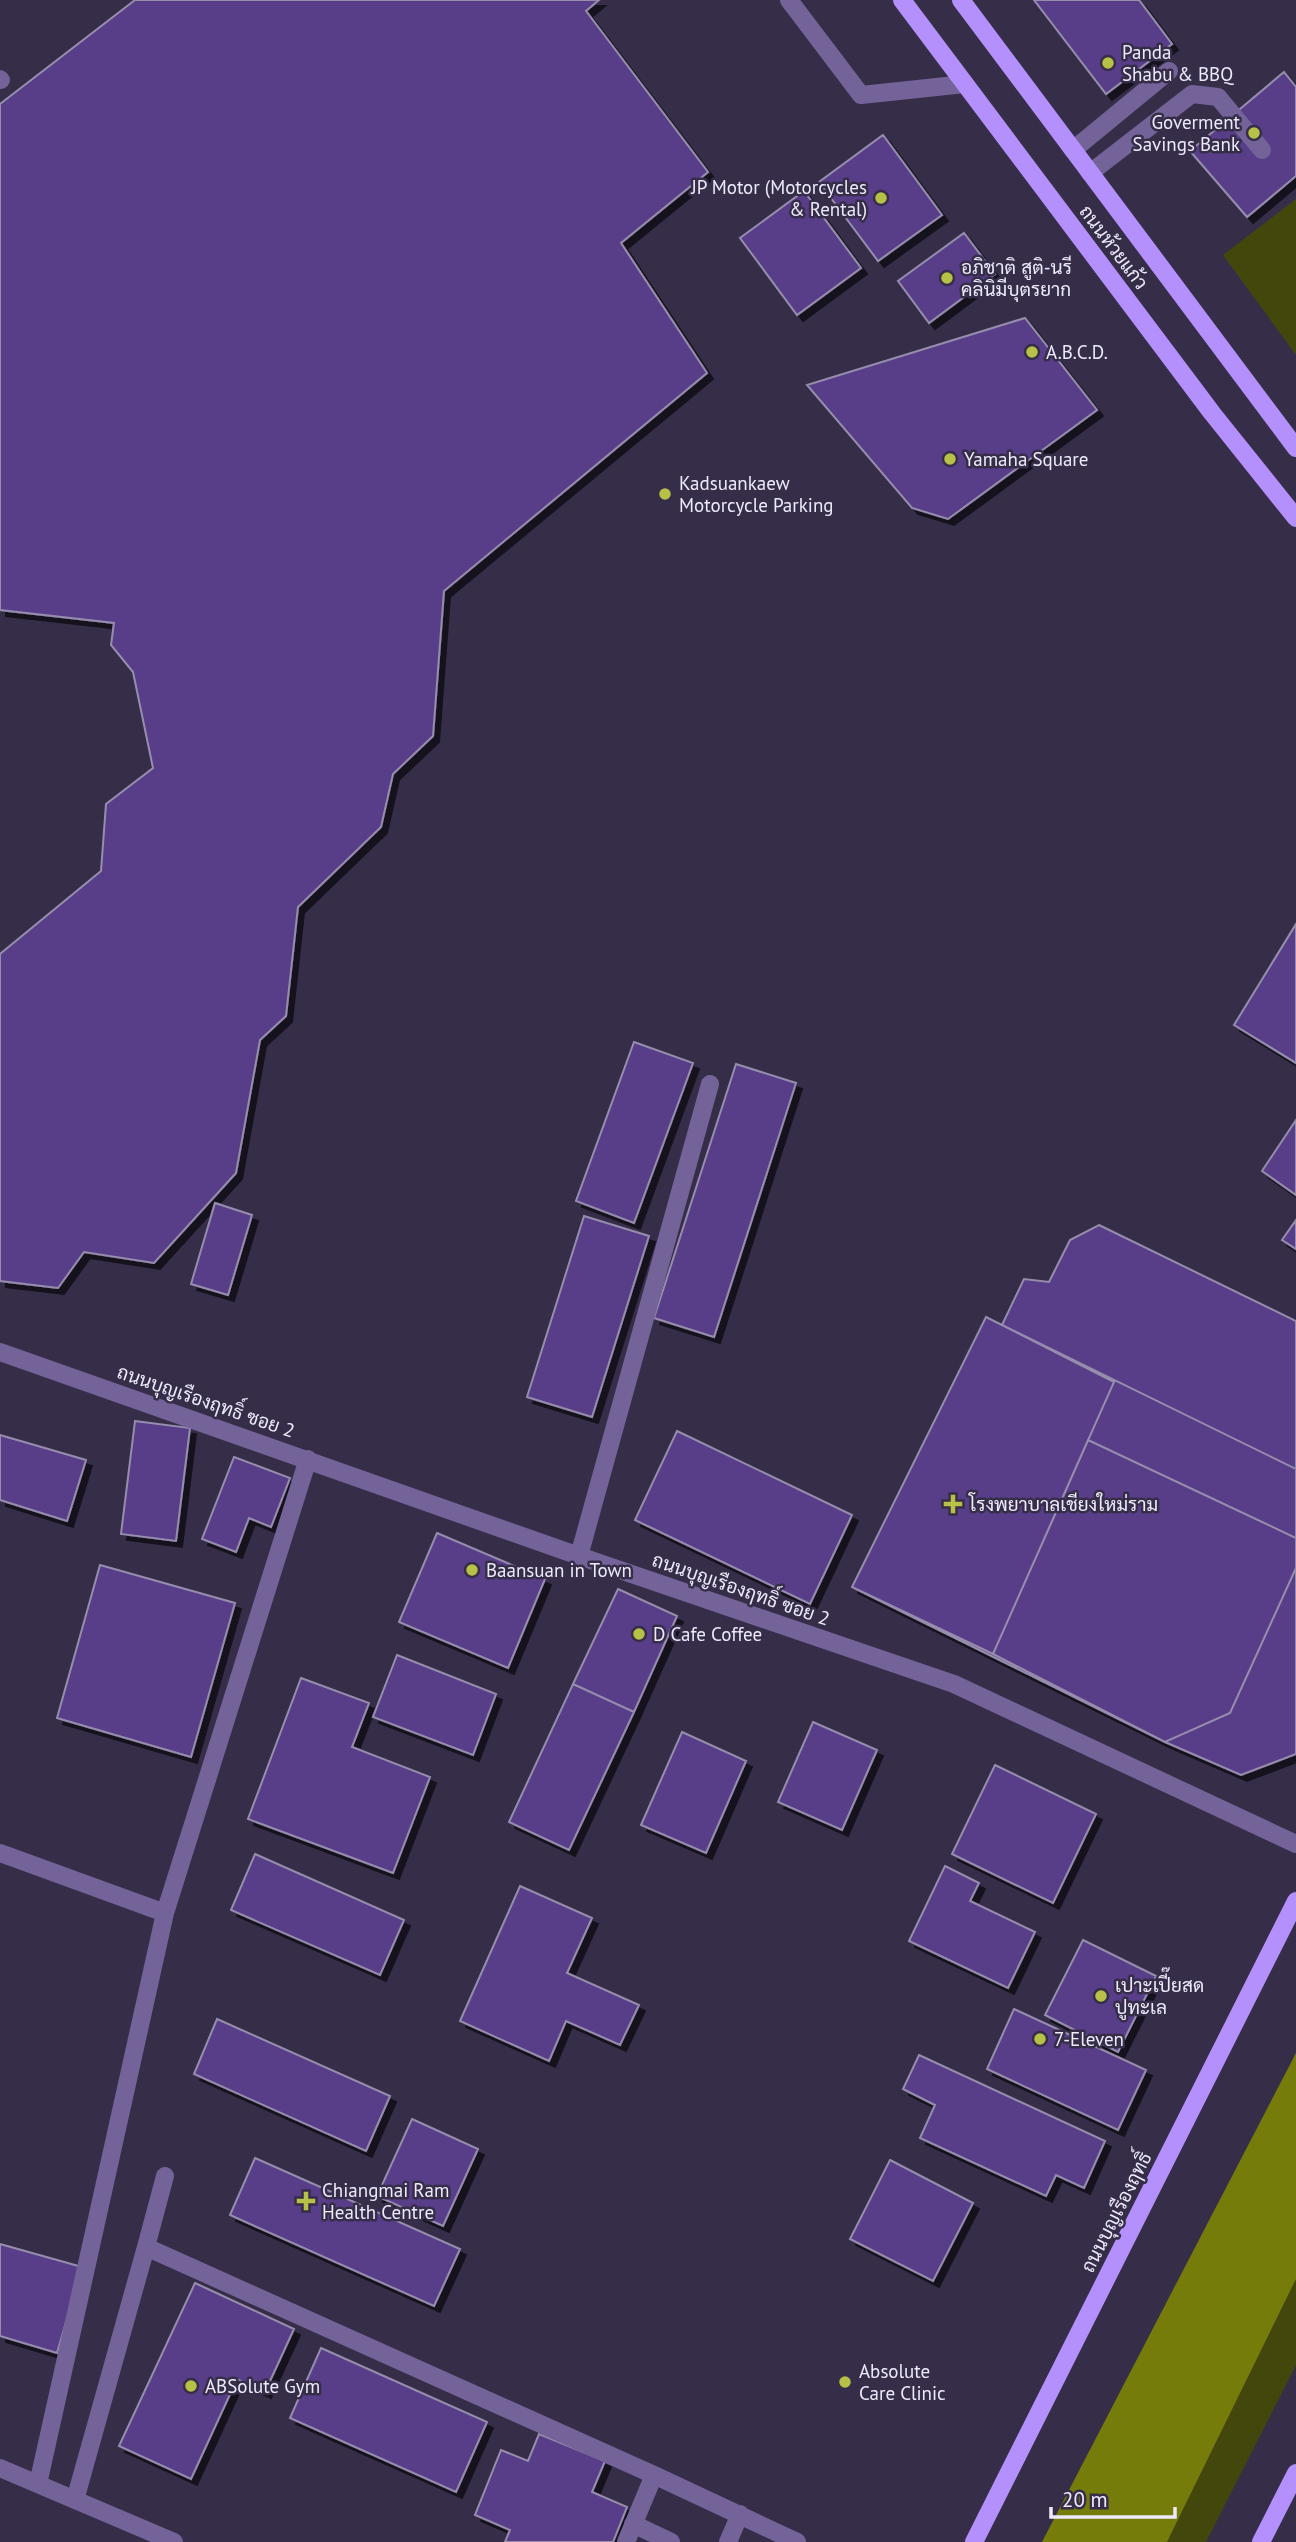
<svg xmlns="http://www.w3.org/2000/svg" width="1296" height="2542" viewBox="0 0 1296 2542" font-family="'PT Sans',Sarabun,sans-serif">
  <style>
    .green { fill: #44470c }
    .water { fill: #767c09 }
    .building { fill: #583d89; stroke: #968dad; stroke-width: 2; filter: url(#shadow) }
    .lines { fill: none; stroke-linecap: round; stroke-linejoin: round }
    .minor { stroke: #736398; stroke-width: 18 }
    .major { stroke: #b390fc; stroke-width: 18 }
    .poi-dot { fill: #b8c147; stroke: #362e49; stroke-width: 2.5 }
    .labels { text-anchor: middle; dominant-baseline: central; stroke-width: 5; stroke-linejoin: round; paint-order: stroke }
    .poi-label { font-size: 19px; fill: #eeeafb; stroke: #362e49; text-anchor: start }
    .street-label { font-size: 19px; fill: #eeeafb; stroke: #362e49 }
  </style>
  <defs>
    <filter id="shadow"><feDropShadow dx="6" dy="6" stdDeviation="0" flood-color="#0009"/></filter>
  </defs>
  <rect width="100%" height="100%" fill="#362e49"/>
  <path class="green" d="M1296 199V355L1223 255Z
    M1296 2279V2365L1206 2542H1167Z"/>
  <path class="water" d="M1296 2053V2279L1167 2542H1042Z"/>
  <path class="building" d="M135 0H599L586 11 708 172 621 243 707 373 444 591 433 736 393 774 381 827 298 907 286 1016 260 1040 236 1173 154 1263 84 1252 58 1288 0 1281V954L101 871 106 804 153 768 133 672 111 645 114 623 0 610V104Z
    M1034 0H1139L1172 44 1106 94Z
    M1284 72 1296 87V176L1247 217 1190 151Z
    M883 135 942 215 878 261 819 182Z
    M804 191 861 268 797 315 740 238Z
    M964 233 995 274 929 323 898 281Z
    M1025 318 1097 410 948 519 912 508 807 385Z
    M1296 924V1063L1234 1025Z
    M634 1042 693 1063 634 1223 576 1201Z
    M736 1064 796 1083 714 1337 654 1318Z
    M1296 1120V1195L1262 1171Z
    M215 1203 252 1215 228 1295 191 1284Z
    M584 1216 649 1236 592 1417 527 1397Z
    M1296 1220V1249L1282 1240Z
    M1099 1225 1296 1321V1754L1241 1775 1165 1742 852 1587 986 1317 1002 1325 1024 1279 1049 1282 1070 1240Z
    M1099 1225 1296 1321V1469L1002 1325 1024 1279 1049 1282 1070 1240Z
    M986 1317 1114 1382 993 1654 852 1587Z
    M135 1421 190 1428 176 1541 121 1534Z
    M677 1431 852 1515 810 1604 635 1520Z
    M0 1435 86 1460 67 1521 0 1500Z
    M1088 1440 1296 1538V1568L1230 1713 1165 1742 993 1654Z
    M234 1457 290 1478 271 1527 249 1518 236 1552 202 1539Z
    M437 1533 545 1579 508 1668 399 1622Z
    M100 1565 235 1603 191 1757 57 1718Z
    M618 1589 677 1616 634 1712 573 1684Z
    M397 1655 496 1694 473 1755 373 1717Z
    M301 1678 369 1703 352 1747 430 1777 393 1873 248 1819Z
    M573 1684 634 1712 569 1850 509 1822Z
    M813 1722 877 1750 842 1830 778 1802Z
    M682 1732 746 1761 706 1853 641 1825Z
    M995 1765 1096 1814 1053 1903 952 1854Z
    M255 1854 404 1920 380 1975 231 1910Z
    M945 1866 979 1883 970 1901 1035 1932 1008 1988 909 1941Z
    M520 1886 592 1918 567 1973 639 2005 620 2045 566 2021 549 2061 460 2021Z
    M1083 1940 1156 1976 1118 2052 1045 2015Z
    M1014 2009 1146 2070 1118 2130 987 2069Z
    M217 2019 390 2096 366 2151 194 2074Z
    M919 2055 1105 2141 1084 2188 1056 2175 1046 2196 920 2138 935 2105 903 2089Z
    M412 2119 478 2149 443 2226 377 2196Z
    M255 2158 460 2249 434 2306 230 2215Z
    M890 2160 973 2203 933 2281 850 2239Z
    M0 2244 82 2267 57 2353 0 2336Z
    M195 2283 294 2329 265 2392 237 2379 191 2479 119 2446Z
    M321 2348 487 2422 456 2492 290 2418Z
    M539 2434 605 2461 592 2492 627 2507 613 2542H505L510 2530 475 2515 501 2450 528 2461Z"/>
  <g class="lines">
    <path class="minor" d="M789 0 861 95 965 84
      M0 79 1 80
      M1073 150 1169 71
      M1090 173 1192 94 1218 97 1262 150
      M0 1352 579 1556 954 1684 1296 1844
      M579 1556 710 1084
      M0 1853 165 1913
      M146 2247 165 2176
      M0 2468 174 2542
      M38 2484 165 1913 308 1459
      M75 2500 146 2247 654 2475
      M633 2524 671 2542
      M626 2542 654 2475 797 2542
      M728 2542 740 2514"/>
    <path class="major" d="M902 0 1212 413 1296 518
      M961 0 1296 448
      M974 2542 1296 1901
      M1261 2542 1296 2473"/>
  </g>
  <g class="poi-dot">
    <circle cx="1108" cy="63" r="7"/>
    <circle cx="1254" cy="133" r="7"/>
    <circle cx="881" cy="198" r="7"/>
    <circle cx="947" cy="278" r="7"/>
    <circle cx="1032" cy="352" r="7"/>
    <circle cx="950" cy="459" r="7"/>
    <circle cx="665" cy="494" r="7"/>
    <path d="M949.5 1493.5h7v7h7v7h-7v7h-7v-7h-7v-7h7z"/>
    <circle cx="472" cy="1570" r="7"/>
    <circle cx="639" cy="1634" r="7"/>
    <circle cx="1101" cy="1996" r="7"/>
    <circle cx="1040" cy="2039" r="7"/>
    <path d="M302.5 2190.5h7v7h7v7h-7v7h-7v-7h-7v-7h7z"/>
    <circle cx="845" cy="2382" r="7"/>
    <circle cx="191" cy="2386" r="7"/>
  </g>
  <g class="labels">
    <g class="poi-label">
      <text x="1122" y="52">Panda<tspan x="1122" dy="22">Shabu &amp; BBQ</tspan></text>
      <text x="1240" y="122" text-anchor="end">Goverment<tspan x="1240" dy="22">Savings Bank</tspan></text>
      <text x="867" y="187" text-anchor="end">JP Motor (Motorcycles<tspan x="867" dy="22">&amp; Rental)</tspan></text>
      <text x="961" y="267">อภิชาติ สูติ-นรี<tspan x="961" dy="22">คลินิมีบุตรยาก</tspan></text>
      <text x="1046" y="352">A.B.C.D.</text>
      <text x="964" y="459">Yamaha Square</text>
      <text x="679" y="483">Kadsuankaew<tspan x="679" dy="22">Motorcycle Parking</tspan></text>
      <text x="969" y="1504">โรงพยาบาลเชียงใหม่ราม</text>
      <text x="486" y="1570">Baansuan in Town</text>
      <text x="653" y="1634">D Cafe Coffee</text>
      <text x="1115" y="1985">เปาะเปี๊ยสด<tspan x="1115" dy="22">ปูทะเล</tspan></text>
      <text x="1054" y="2039">7-Eleven</text>
      <text x="322" y="2190">Chiangmai Ram<tspan x="322" dy="22">Health Centre</tspan></text>
      <text x="859" y="2371">Absolute<tspan x="859" dy="22">Care Clinic</tspan></text>
      <text x="205" y="2386">ABSolute Gym</text>
    </g>
    <g class="street-label">
      <text transform="translate(1114 247) rotate(53)">ถนนห้วยแก้ว</text>
      <text transform="translate(206 1401) rotate(19)">ถนนบุญเรืองฤทธิ์ ซอย 2</text>
      <text transform="translate(741 1589) rotate(19)">ถนนบุญเรืองฤทธิ์ ซอย 2</text>
      <text transform="translate(1116 2212) rotate(-63)">ถนนบุญเรืองฤทธิ์</text>
    </g>
  </g>
  <path d="M1051 2507v10h124v-10" fill="none" stroke="#eeeafb" stroke-width="3.5"/>
  <text x="1062" y="2507" font-size="21" fill="#eeeafb" stroke="#362e49" stroke-width="5" paint-order="stroke">20 m</text>
</svg>
